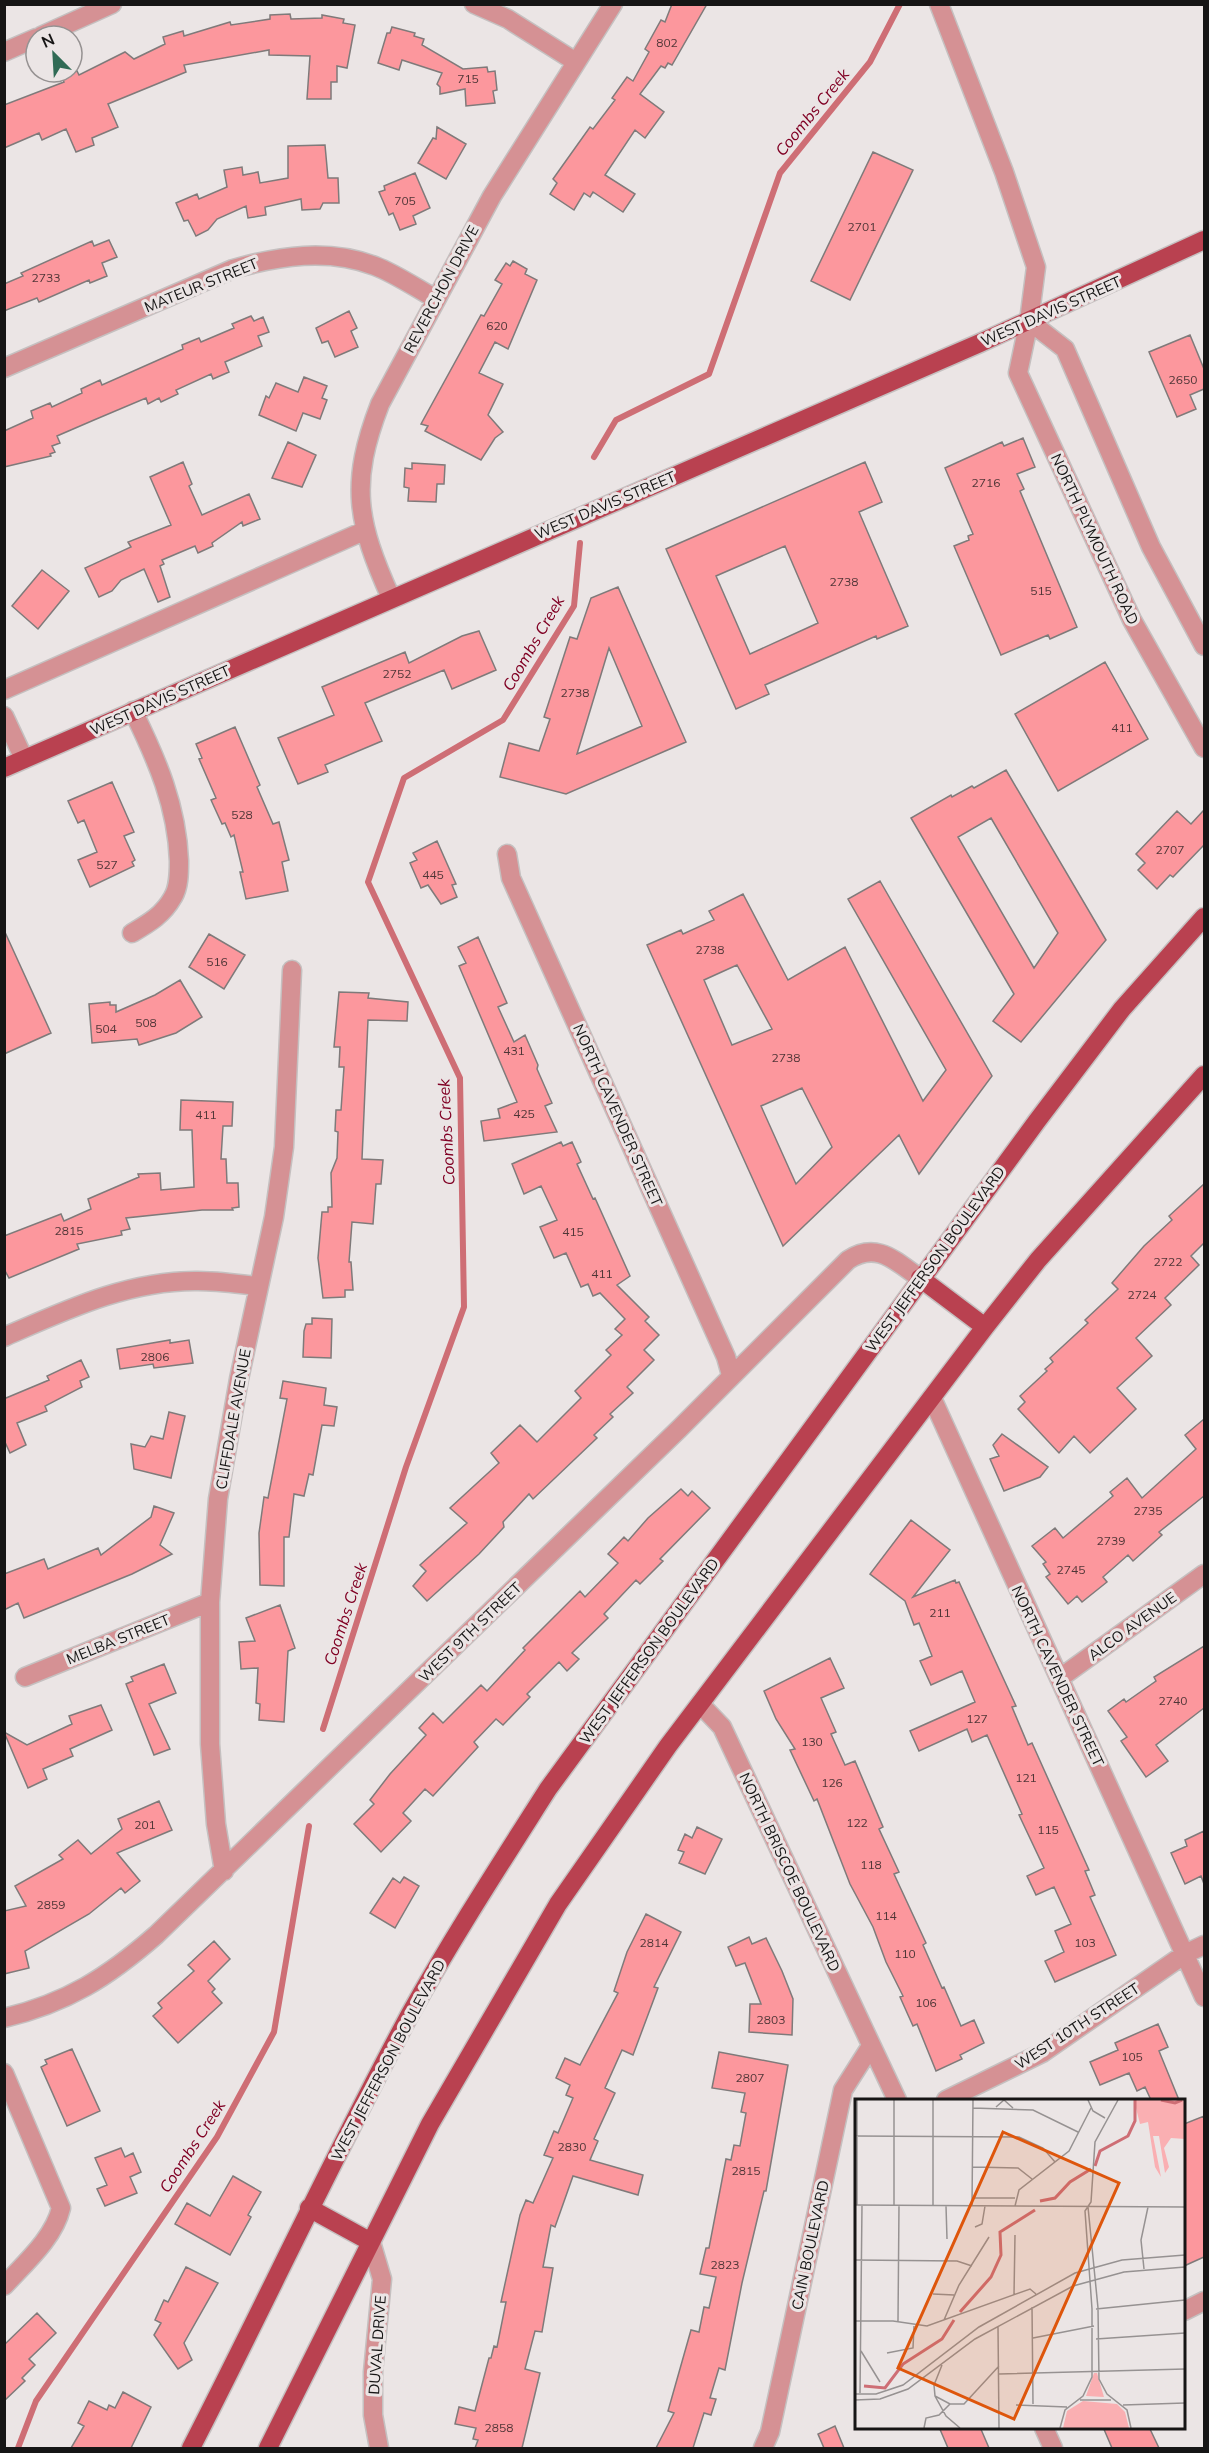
<svg xmlns="http://www.w3.org/2000/svg" width="1209" height="2453" viewBox="0 0 1209 2453" font-family="Mulish,sans-serif">
  <style>
    .lines { fill: none; stroke-linecap: round; stroke-linejoin: round }
    .stream { stroke: #ce6e75; stroke-width: 6 }
    .building { fill: #fc979d; stroke: #7f7a7a; stroke-width: 1.5; fill-rule: evenodd }
    .minor-casing { stroke: #c5c0c0; stroke-width: 21 }
    .major-casing { stroke: #c5c0c0; stroke-width: 21 }
    .minor { stroke: #d59194; stroke-width: 18 }
    .major { stroke: #b94150; stroke-width: 18 }
    .labels { text-anchor: middle; dominant-baseline: central; stroke-width: 6; stroke-linejoin: round; paint-order: stroke }
    .number-label { font-size: 12px; fill: #503637 }
    .street-label { font-size: 15px; fill: #161515; stroke: #ebe5e5 }
    .water-label { font-size: 16px; font-style: italic; fill: #800124; stroke: #ebe5e5 }
    .inset-river { fill: none; stroke: #ce6e75; stroke-width: 3 }
    .inset-road { fill: none; stroke: #969292; stroke-width: 1.5 }
    .view { fill: #de560c; fill-opacity: 0.15; stroke: #de560c; stroke-width: 3 }
    .inset-edge { fill: none; stroke: #161515; stroke-width: 3 }
  </style>
  <rect width="100%" height="100%" fill="#ebe5e5"/>
  <g class="lines">
    <path class="stream" d="M594 457 616 420 709 374 780 173 870 62 900 4
      M323 1729 406 1467 464 1307 460 1078 368 882 404 778 503 720 574 606 580 543
      M18 2448 36 2401 217 2137 274 2032 309 1826"/>
  </g>
  <path class="building" d="M672 4H707L672 65 668 63 665 68 661 66 640 94 664 112 645 138 635 130 605 175 635 194 623 212 593 192 590 197 584 193 574 210 550 194 557 183 553 179 590 127 593 129 615 100 612 98 627 77 633 81 649 52 645 49 661 20 665 22Z
    M290 14 291 19 322 18V15L344 19 343 23 355 25 347 68 337 66V82H331V99H307L310 56 269 55V50L184 65 186 72 108 104 118 127 92 138 94 145 76 152 66 129 42 140 39 133 4 148V105L64 82 62 77 77 71 79 75 125 52 134 59 165 44 163 37 183 31 184 36 230 22 231 25 270 19V15Z
    M392 27 415 33 414 36 424 39 422 45 463 69 487 67 488 72 495 71 497 90 493 91 495 103 466 106 465 89 440 94V87L437 84 442 73 402 60 399 70 378 63 387 33H390Z
    M437 127 466 144 446 179 418 163 433 138 436 139Z
    M325 145 328 178H338L339 203H323L320 209 302 210 301 199 265 207 266 215 248 218 246 206 217 219 208 230 196 236 188 220 184 221 176 203 197 194 199 199 227 187 224 170 242 167 243 175 258 172 260 183 288 178V146Z
    M873 152 913 170 850 300 811 281Z
    M415 173 430 208 413 216 416 224 400 230 393 213 389 215 379 192 385 190 384 186Z
    M109 240 117 257 102 263 107 276 90 283 89 280 39 302 37 298 4 311V284L23 276 21 273 92 241 94 246Z
    M513 261 527 269 525 274 537 280 508 349 495 342 479 373 503 384 488 415 503 432 495 438 481 460 425 431 428 426 421 424 481 315 484 316 502 284 495 280 506 263 510 266Z
    M349 311 357 328 351 331 358 347 335 357 328 341 322 343 316 328Z
    M251 316 254 321 263 317 269 332 258 336 262 346 225 362 229 372 213 379 211 374 176 390 178 394 161 402 159 398 148 404 146 398 94 420 57 436 60 443 52 446 55 452 50 454 51 456 4 467V431L33 418 31 411 50 403 52 407 82 393 81 389 100 380 102 385 183 349 182 345 199 338 201 342 234 328 232 324Z
    M1190 335 1204 369V389L1190 395 1196 409 1177 417 1149 352Z
    M304 377 327 386 322 398 327 400 320 419 303 413 296 431 259 415 266 396 269 398 276 383 298 392Z
    M1023 438 1035 467 1017 474 1024 489 1020 491 1077 627 1050 639 1048 635 1001 655 954 546 969 540 968 536 973 534 945 468 1002 442 1004 446Z
    M288 442 316 455 302 487 272 478Z
    M183 462 192 484 189 486 202 515 249 494 260 519 243 526 242 522 212 543 213 546 198 553 195 546 162 560 164 564 160 566 170 597 158 602 144 569 121 580 112 591 99 597 85 568 131 547 128 542 171 525 150 477Z
    M865 462 882 502 859 512 908 626 877 639 876 636 765 685 769 694 736 709 666 549ZM785 546 818 623 750 654 716 576Z
    M412 463 445 465 444 484H437L436 502 408 501 409 488 404 487 405 468 412 469Z
    M42 570 69 591 38 629 12 606Z
    M618 587 686 742 566 794 500 777 509 743 539 751 550 719 544 717 570 637 577 639 591 598ZM609 648 642 726 577 754Z
    M479 631 496 670 452 689 444 670 365 703 382 741 325 765 328 772 298 784 278 738 334 715 322 687 405 652 409 663 462 636Z
    M1105 662 1148 739 1058 791 1015 714Z
    M235 727 260 785 257 787 273 824 279 822 289 860 282 862 288 891 246 899 240 872H243L234 835 231 837 225 823 222 824 211 800 216 798 199 759 202 758 196 744Z
    M1006 770 1106 940 1021 1042 993 1021 1014 994 911 818 951 795 952 797 972 786 974 788ZM991 818 1058 933 1034 968 958 837Z
    M112 782 134 832 124 836 135 860 132 862 134 866 90 887 78 860 97 852 84 820 78 823 68 801Z
    M1204 810V845L1173 877 1170 875 1157 889 1138 870 1145 863 1136 854 1177 811 1191 824Z
    M437 841 456 884 452 885 457 897 441 904 428 885 421 888 410 863 417 860 413 853Z
    M880 881 992 1076 919 1174 899 1135 783 1246 647 945 681 930 683 934 714 920 709 911 743 894 788 980 845 947 923 1101 946 1070 848 899ZM737 965 772 1029 732 1045 704 980ZM802 1088 832 1147 796 1184 761 1106Z
    M4 930 51 1033 4 1054Z
    M209 934 245 955 224 989 189 967Z
    M478 937 507 1003 498 1007 514 1042 525 1035 538 1065 537 1069 552 1103 545 1106 557 1132 484 1141 481 1121 500 1118 498 1109 517 1102 459 966 466 963 458 947Z
    M180 980 202 1017 176 1033 139 1045 137 1039 92 1043 89 1004 110 1002V1005H116V1012L155 995Z
    M339 992 369 993 368 998 408 1002 407 1021 368 1020 362 1159 383 1160 381 1184H376L373 1224 352 1222 349 1262H351L353 1290H345V1297L323 1298 318 1258 322 1212H328V1207H332L331 1173 337 1158 338 1132 335 1131 336 1110H341L344 1067H339L340 1047H334Z
    M181 1100 233 1102 232 1126H223L221 1159H226L227 1183H238L239 1207 232 1208 233 1210H202L126 1218 130 1229 121 1231 122 1235 77 1244 79 1249 9 1278 4 1269V1236L61 1214 64 1221 91 1209 88 1199 139 1177 138 1174 160 1173 161 1190 194 1187 192 1130H180Z
    M561 1142 563 1146 572 1142 581 1162 577 1164 593 1199 595 1198 630 1276 617 1285 649 1317 645 1321 659 1335 644 1350 654 1360 627 1387 633 1393 610 1414 613 1417 594 1435 597 1438 533 1499 529 1494 503 1522 504 1527 479 1554 427 1601 413 1586 426 1571 420 1565 467 1523 450 1508 499 1463 491 1453 520 1425 537 1442 581 1398 575 1391 611 1355 606 1350 622 1335 615 1329 625 1319 600 1293 593 1296 588 1284 581 1287 566 1253 554 1258 540 1227 557 1220 541 1186 524 1194 512 1164Z
    M1204 1184V1243L1191 1256 1199 1265 1165 1298 1171 1305 1136 1338 1152 1356 1117 1388 1136 1409 1090 1453 1074 1436 1059 1453 1018 1409 1025 1402 1020 1396 1047 1371 1045 1369 1053 1362 1050 1358 1088 1323 1085 1320 1118 1289 1112 1283 1144 1246 1172 1220 1169 1216Z
    M312 1318 332 1319 331 1358 303 1357 304 1331 306 1324H312Z
    M170 1340V1343L189 1340 193 1363 154 1368 153 1364 120 1369 117 1349Z
    M81 1360 89 1377 80 1381 82 1387 45 1406 47 1411 17 1423 26 1445 10 1453 4 1440V1395L6 1398 49 1380 47 1376Z
    M283 1381 326 1388 324 1405 337 1407 334 1426 322 1425 313 1475 309 1474 304 1496 294 1494 289 1537H284V1586L260 1585 259 1533 264 1497 268 1498 287 1399 280 1398Z
    M169 1412 185 1416 171 1478 134 1469 131 1444 145 1447 151 1436 163 1439Z
    M1204 1419V1496L1159 1532 1162 1535 1133 1561 1128 1555 1103 1577 1107 1582 1082 1602 1077 1596 1068 1604 1046 1577 1050 1574 1043 1564 1046 1562 1032 1546 1055 1528 1063 1538 1113 1496 1110 1492 1127 1478 1142 1498 1196 1449 1185 1435Z
    M1002 1434 1048 1467 1040 1477 1004 1491 990 1459 999 1456 993 1445Z
    M681 1489 688 1496 692 1491 710 1508 660 1559 663 1561 640 1584 636 1580 604 1614 608 1618 572 1653 579 1659 567 1671 559 1662 527 1694 530 1697 503 1725 496 1719 474 1742 478 1747 433 1796 425 1789 403 1813 411 1821 381 1852 354 1824 374 1804 370 1800 390 1774 426 1735 419 1728 433 1713 443 1723 481 1685 487 1691 525 1650 523 1648 580 1591 585 1597 618 1563 608 1554 624 1537 628 1541 648 1518Z
    M154 1506 174 1513 160 1545 172 1554 132 1574 24 1618 18 1603 4 1610V1574L44 1559 48 1569 98 1548 101 1555 151 1517Z
    M911 1520 950 1550 913 1597 955 1580 956 1583 959 1582 1016 1706 1012 1707 1028 1745 1032 1743 1089 1870 1085 1871 1095 1895 1090 1897 1116 1955 1055 1982 1045 1961 1064 1952 1055 1931 1071 1924 1054 1887 1036 1895 1027 1876 1044 1868 1019 1815 1022 1814 987 1735 972 1742 967 1729 919 1751 910 1731 975 1702 962 1671 931 1685 920 1661 932 1656 919 1623 914 1625 905 1601 870 1574Z
    M280 1605 295 1648 288 1651 284 1722 259 1720 260 1704 256 1703 258 1668 241 1669 239 1642 255 1641 246 1618Z
    M1204 1646V1708L1156 1745 1168 1761 1146 1777 1121 1741 1127 1737 1108 1711 1124 1699 1126 1702 1156 1681 1154 1677Z
    M830 1658 844 1688 821 1698 836 1732 831 1734 845 1765 855 1761 883 1827 879 1829 899 1872 894 1874 926 1943 923 1945 942 1988 944 1987 961 2026 974 2020 984 2043 960 2055 962 2059 936 2071 917 2024 913 2026 900 1997 903 1996 886 1962 873 1927 850 1884 817 1799 814 1801 790 1750 795 1749 776 1719 764 1691Z
    M164 1664 176 1693 149 1704 170 1749 154 1755 126 1684 133 1681 131 1677Z
    M101 1705 112 1730 70 1749 73 1756 43 1769 47 1779 28 1788 4 1732 27 1745 72 1724 69 1716Z
    M159 1801 172 1830 117 1853 140 1881 125 1893 121 1888 89 1914 25 1951 29 1968 4 1974V1911L26 1906 15 1886 63 1859 59 1855 78 1840 91 1854 122 1829 118 1819Z
    M697 1827 722 1839 705 1874 679 1863 684 1852 678 1850 685 1834 692 1838Z
    M1204 1831V1884L1201 1876 1185 1884 1171 1853 1187 1846 1185 1840Z
    M404 1877 419 1886 395 1928 370 1913 393 1878 400 1883Z
    M646 1914 681 1932 654 1987 658 1988 633 2055 622 2050 605 2088 615 2093 594 2139 598 2141 590 2160 643 2175 638 2195 573 2176 555 2227 551 2225 543 2267 553 2268 542 2332 535 2331 525 2369 540 2373 522 2448H475L478 2440 473 2439 476 2428 455 2424 459 2407 475 2411 489 2358H491L494 2346 497 2347 506 2302H501L520 2215 526 2200 533 2203 553 2158 544 2155 554 2131 558 2133 573 2098 566 2095 570 2085 556 2078 565 2058 580 2065 618 1993 614 1991 627 1952Z
    M749 1937 752 1944 766 1938 782 1971 793 1999 792 2035 749 2032 750 2004H761L745 1963 736 1966 728 1947Z
    M214 1941 230 1959 208 1981 215 1989 212 1992 222 2003 178 2043 153 2016 162 2008 158 2003 194 1971 188 1965Z
    M1158 2024 1168 2047 1159 2051 1179 2100H1151L1145 2087 1137 2091 1129 2073 1100 2085 1090 2062 1118 2050 1115 2043Z
    M72 2049 100 2111 67 2126 41 2067 47 2064 45 2060Z
    M719 2052 788 2065 766 2191H764L742 2283 725 2370 719 2368 710 2398 716 2399 711 2415 704 2413 693 2448H656L674 2413 668 2411 691 2330 699 2332 704 2307 709 2308 716 2277 700 2274 706 2248H709L726 2159 731 2160 734 2145 740 2146 746 2113 741 2112 745 2093 712 2088Z
    M1204 2116V2257L1184 2266V2124Z
    M121 2148 125 2157 133 2153 141 2172 130 2177 137 2193 105 2206 97 2189 107 2185 95 2158Z
    M233 2176 261 2192 248 2215 251 2217 230 2255 175 2224 187 2203 210 2216Z
    M186 2267 218 2283 184 2343 192 2360 178 2369 154 2335 161 2323 155 2320 164 2300 168 2302Z
    M37 2313 56 2333 29 2359 35 2365 22 2378 25 2381 4 2401V2345Z
    M123 2392 151 2407 131 2448H71L84 2426 78 2423 89 2401 107 2410 109 2405 115 2408Z
    M835 2426 844 2448H824L818 2434Z
    M939 2427H980L989 2448H948Z
    M1103 2427H1149L1159 2448H1112Z"/>
  <g class="lines">
    <g class="minor-casing">
      <path id="minor" d="M474 4 508 19 576 62
        M939 4 1004 172 1036 267 1029 321 1018 373 1132 620 1204 748
        M41 36 112 4
        M4 52 36 38
        M1029 321 1065 349 1151 547 1204 646
        M4 368 233 269C279 256 328 248 375 266 396 274 416 288 436 299
        M391 598C357 522 349 484 380 404L492 196 613 4
        M4 690 364 531
        M4 716 24 759
        M507 854 511 878 726 1357 731 1375
        M132 933C149 923 163 915 173 897 179 887 179 873 179 861 177 806 157 760 133 711
        M4 1337C66 1310 129 1280 198 1281 218 1281 238 1284 258 1286
        M932 1398 1204 1997
        M25 1677 210 1602
        M1060 1678 1204 1574
        M700 1704 722 1727 897 2100
        M224 1871 216 1824 210 1744V1602L218 1499 239 1379 274 1217 284 1147 292 970
        M4 2018C67 2003 108 1977 156 1935L679 1429 848 1260C877 1241 895 1261 920 1278
        M4 2073 61 2208C54 2238 25 2263 4 2286
        M946 2100 1042 2053 1185 1954 1204 1945
        M371 2242 382 2279 373 2372V2415L379 2448
        M1184 2311 1204 2301
        M1044 2428 1053 2448
        M763 2448 770 2432 843 2090 871 2046"/>
    </g>
    <g class="major-casing">
      <path id="major" d="M4 768 980 343 1204 240
        M920 1278 985 1327
        M309 2208 371 2242
        M191 2448C265 2304 333 2157 410 2014 453 1937 501 1863 548 1789L1037 1121 1122 1009 1204 917
        M268 2448 430 2124 558 1904 668 1746 985 1327 1038 1260 1204 1075"/>
    </g>
    <use href="#minor" class="minor"/>
    <use href="#major" class="major"/>
  </g>
  <g class="labels">
    <g class="number-label">
      <text x="667" y="42">802</text>
      <text x="468" y="78">715</text>
      <text x="405" y="200">705</text>
      <text x="862" y="226">2701</text>
      <text x="46" y="277">2733</text>
      <text x="497" y="325">620</text>
      <text x="1183" y="379">2650</text>
      <text x="986" y="482">2716</text>
      <text x="844" y="581">2738</text>
      <text x="1041" y="590">515</text>
      <text x="397" y="673">2752</text>
      <text x="575" y="692">2738</text>
      <text x="1122" y="727">411</text>
      <text x="242" y="814">528</text>
      <text x="1170" y="849">2707</text>
      <text x="107" y="864">527</text>
      <text x="433" y="874">445</text>
      <text x="710" y="949">2738</text>
      <text x="217" y="961">516</text>
      <text x="146" y="1022">508</text>
      <text x="106" y="1028">504</text>
      <text x="514" y="1050">431</text>
      <text x="786" y="1057">2738</text>
      <text x="524" y="1113">425</text>
      <text x="206" y="1114">411</text>
      <text x="69" y="1230">2815</text>
      <text x="573" y="1231">415</text>
      <text x="1168" y="1261">2722</text>
      <text x="602" y="1273">411</text>
      <text x="1142" y="1294">2724</text>
      <text x="155" y="1356">2806</text>
      <text x="1148" y="1510">2735</text>
      <text x="1111" y="1540">2739</text>
      <text x="1071" y="1569">2745</text>
      <text x="940" y="1612">211</text>
      <text x="1173" y="1700">2740</text>
      <text x="977" y="1718">127</text>
      <text x="812" y="1741">130</text>
      <text x="1026" y="1777">121</text>
      <text x="832" y="1782">126</text>
      <text x="857" y="1822">122</text>
      <text x="145" y="1824">201</text>
      <text x="1048" y="1829">115</text>
      <text x="871" y="1864">118</text>
      <text x="51" y="1904">2859</text>
      <text x="886" y="1915">114</text>
      <text x="654" y="1942">2814</text>
      <text x="1085" y="1942">103</text>
      <text x="905" y="1953">110</text>
      <text x="926" y="2002">106</text>
      <text x="771" y="2019">2803</text>
      <text x="1132" y="2056">105</text>
      <text x="750" y="2077">2807</text>
      <text x="572" y="2146">2830</text>
      <text x="746" y="2170">2815</text>
      <text x="725" y="2264">2823</text>
      <text x="499" y="2427">2858</text>
    </g>
    <g class="street-label">
      <text transform="translate(201 285) rotate(-22)">MATEUR STREET</text>
      <text transform="translate(441 289) rotate(-62)">REVERCHON DRIVE</text>
      <text transform="translate(1051 311) rotate(-24)">WEST DAVIS STREET</text>
      <text transform="translate(605 505) rotate(-23)">WEST DAVIS STREET</text>
      <text transform="translate(1095 539) rotate(65)">NORTH PLYMOUTH ROAD</text>
      <text transform="translate(160 700) rotate(-24)">WEST DAVIS STREET</text>
      <text transform="translate(618 1115) rotate(66)">NORTH CAVENDER STREET</text>
      <text transform="translate(935 1259) rotate(-54)">WEST JEFFERSON BOULEVARD</text>
      <text transform="translate(233 1419) rotate(-80)">CLIFFDALE AVENUE</text>
      <text transform="translate(1132 1626) rotate(-36)">ALCO AVENUE</text>
      <text transform="translate(470 1632) rotate(-44)">WEST 9TH STREET</text>
      <text transform="translate(118 1639) rotate(-22)">MELBA STREET</text>
      <text transform="translate(649 1651) rotate(-54)">WEST JEFFERSON BOULEVARD</text>
      <text transform="translate(1058 1676) rotate(65)">NORTH CAVENDER STREET</text>
      <text transform="translate(790 1872) rotate(65)">NORTH BRISCOE BOULEVARD</text>
      <text transform="translate(1077 2026) rotate(-33)">WEST 10TH STREET</text>
      <text transform="translate(388 2060) rotate(-62)">WEST JEFFERSON BOULEVARD</text>
      <text transform="translate(810 2245) rotate(-78)">CAIN BOULEVARD</text>
      <text transform="translate(377 2345) rotate(-86)">DUVAL DRIVE</text>
    </g>
    <g class="water-label">
      <text transform="translate(812 112) rotate(-51)">Coombs Creek</text>
      <text transform="translate(533 643) rotate(-60)">Coombs Creek</text>
      <text transform="translate(446 1132) rotate(-93)">Coombs Creek</text>
      <text transform="translate(345 1614) rotate(-72)">Coombs Creek</text>
      <text transform="translate(192 2146) rotate(-57)">Coombs Creek</text>
    </g>
  </g>
  <g transform="translate(855 2099)">
    <rect width="330" height="330" fill="#ebe5e5"/>
    <path d="M279 1H330V40L316 39 309 49 314 68 310 74 304 37H298L306 78 300 68 293 23 285 25ZM239 274H242L249 298 231 297ZM228 302 262 305 270 313 274 329H208L212 312Z" fill="#faafb2"/>
    <path class="inset-river" d="M306 1 320 4 327 1M240 67 245 52 273 37 280 22V1M185 102 200 99 215 83 236 70M105 213 136 178 146 156 145 133 180 111M9 287 30 289 48 265 87 240 99 221"/>
    <path class="inset-road" d="M78 1V106M233 1 238 12 250 19M141 8 149 1 158 9M118 9 178 11 223 33M0 37 164 38 188 49 200 63M118 68 163 69 177 80M117 99H160M0 106 330 108M2 106V1M39 106V1M91 107 92 140M117 107 118 1M160 107 164 91 214 52 236 9M233 108 243 209 244 280 252 295 272 311 276 329M120 128 127 125 130 107M0 161 102 162 117 167M289 170 286 141 293 108M78 195 99 196M159 196 160 136M177 208 178 305M241 210 330 201M89 221 104 186 134 138M0 222H38L72 227 175 190 181 195M43 222 44 106M143 228 144 329M178 239 239 227M241 240 330 234M6 252 25 283M32 254 58 249 59 227M87 266 79 286 80 297 91 317 105 329M144 275 330 270M5 294 7 106M0 295H21L48 286 124 228 220 174 267 161 330 156M80 297 95 305H109L144 267M0 301 25 300 53 290 120 240 218 187 269 173 330 168M225 301H256M161 306 212 308M268 306 330 304M69 329 71 319 84 316 95 305M205 329 210 311 228 297 237 278V210L230 112 236 103 240 43 263 1"/>
    <path class="view" d="M148 33 264 84 159 320 43 269Z"/>
    <rect width="330" height="330" class="inset-edge"/>
  </g>
  <rect width="1209" height="2453" fill="none" stroke="#161515" stroke-width="12"/>
  <g transform="translate(54 54) rotate(336)"><circle r="28" fill="#ebe5e5" stroke="#969292" stroke-width="1.5"/>
  <path d="M0-4.5L10 22L0 15L-10 22Z" fill="#306b55"/>
  <text y="-9" font-size="16" font-weight="bold" text-anchor="middle" fill="#161515">N</text>
  </g>
</svg>
